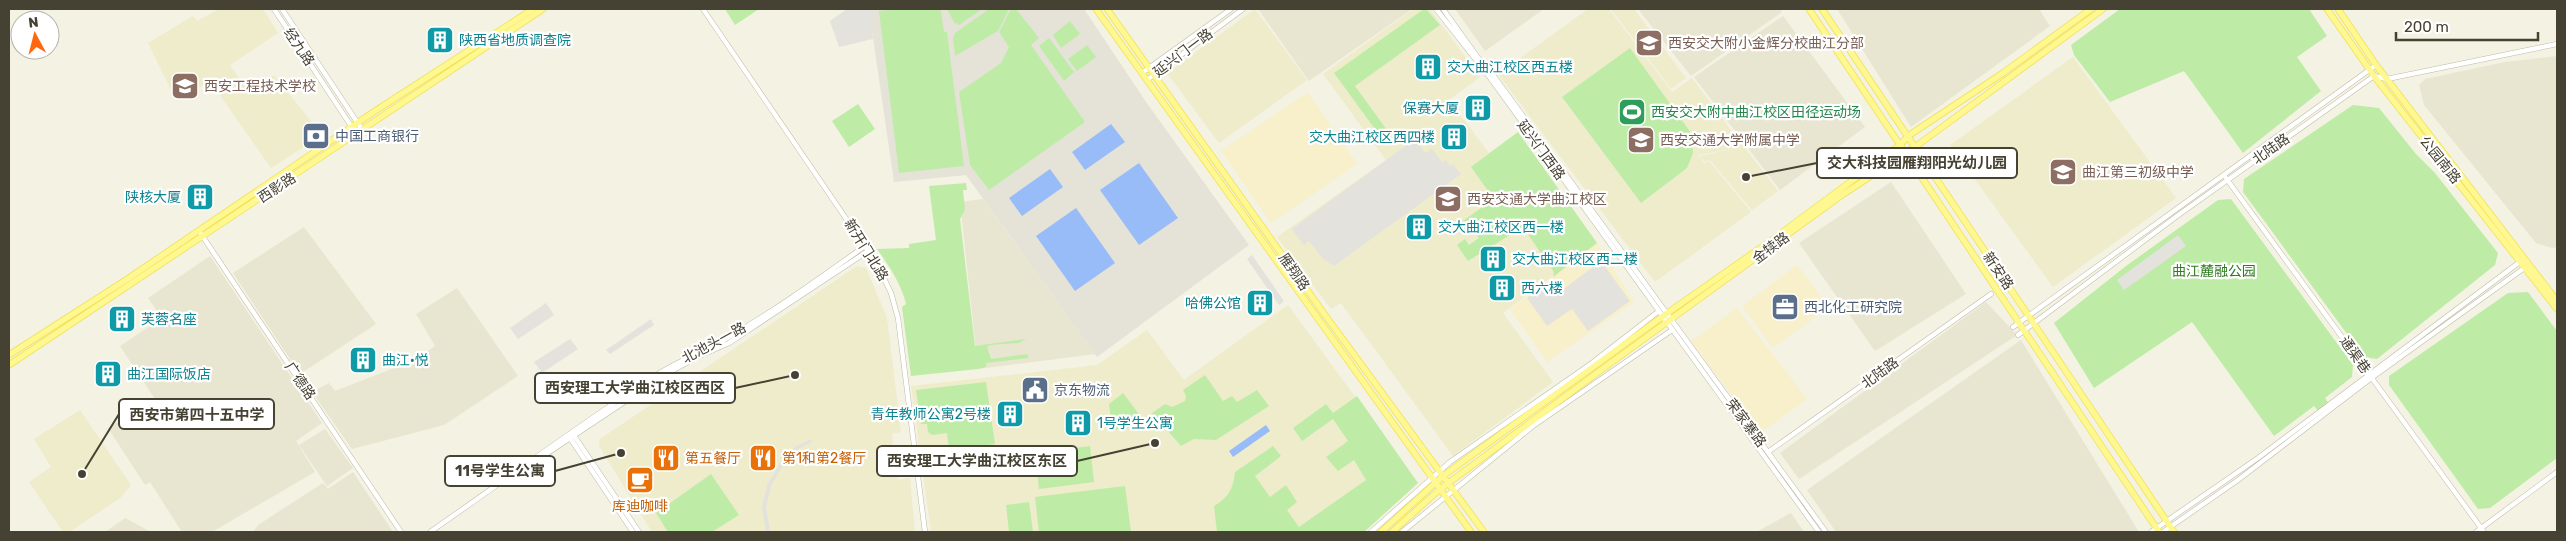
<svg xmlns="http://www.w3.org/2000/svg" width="2566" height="541" viewBox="0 0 2566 541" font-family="Rubik,'Noto Sans SC',sans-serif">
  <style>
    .residential { fill: #e8e6d0 }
    .commercial { fill: #f8efcb }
    .industrial { fill: #e5e2d8 }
    .education { fill: #eeeccb }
    .green { fill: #beeca7 }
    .parking { fill: #e3e2dc }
    .water { fill: #98bcf7 }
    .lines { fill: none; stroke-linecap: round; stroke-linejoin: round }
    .minor-casing { stroke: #bfbca5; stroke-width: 5.5 }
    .major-casing { stroke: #efe255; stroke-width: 7 }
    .minor { stroke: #fff; stroke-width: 4.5 }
    .major { stroke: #fff790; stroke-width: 5.5 }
    .labels { text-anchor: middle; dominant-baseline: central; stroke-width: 4.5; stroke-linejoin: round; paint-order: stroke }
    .culture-label { font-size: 14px; fill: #0d838f; stroke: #fff; text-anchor: start }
    .education-label { font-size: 14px; fill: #785e54; stroke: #fff; text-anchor: start }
    .street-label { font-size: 14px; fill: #464233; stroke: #fff }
    .leisure-label { font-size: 14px; fill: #27864d; stroke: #fff; text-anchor: start }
    .service-label { font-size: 14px; fill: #4e5e75; stroke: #fff; text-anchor: start }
    .park-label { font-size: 14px; fill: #307c21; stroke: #fff }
    .food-label { font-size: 14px; fill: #c56008; stroke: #fff; text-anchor: start }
    .leader { fill: none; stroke: #464233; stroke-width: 2 }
    .callout-dot { fill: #464233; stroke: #fff; stroke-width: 2 }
    .callout { fill: #fff; stroke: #464233; stroke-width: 2 }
    .callout-label { font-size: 15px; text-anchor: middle; font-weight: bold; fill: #464233 }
  </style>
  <rect width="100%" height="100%" fill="#f3f2e3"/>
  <path class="residential" d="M1258 9H1412L1309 81Z
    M1455 9H1544L1485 51Z
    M1638 9H1780L1782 12 1691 76Z
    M1837 9H2039L2050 26 1911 127Z
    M1783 16 1865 127 1780 190 1694 77Z
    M2557 56V247L2552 248 2536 243 2424 105 2419 85 2425 79 2505 62Z
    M1891 182 1966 294 1875 351 1799 243Z
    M983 199 1095 354 978 369 960 202Z
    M304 227 376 324 300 374 233 273Z
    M210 256 322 423 296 441 315 472 212 532H182L150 482 145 485 108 428 155 399 120 346 162 318 148 298Z
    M457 288 518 376 444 425 352 449 312 392 329 383 335 391 412 361 435 346 416 314Z
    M1986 302 2017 335 1799 479 1780 453Z
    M2021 340 2139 532H1836L1807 490Z
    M325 429 353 468 327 486 299 445Z
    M353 472 393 532H253L258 525 323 483 328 489Z
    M1791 513 1804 532H1756Z
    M125 518 151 532H105Z"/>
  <path class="commercial" d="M1308 92 1357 164 1271 223 1221 151Z
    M1597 243 1634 302 1547 362 1510 309Z
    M1797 265 1829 307 1773 348 1742 306Z
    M1737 308 1807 399 1760 433 1691 341Z"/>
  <path class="industrial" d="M1084 9 1146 102 1249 245 1097 357 966 175 894 182 869 10Z"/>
  <path class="education" d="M219 9H263L278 33 230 65 248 91 274 75 322 135 271 168 210 81 176 100 148 43 193 16 197 21Z
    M1255 9 1307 80 1219 143 1167 73Z
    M1413 9H1430L1480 77 1449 100 1489 153 1518 132 1597 243 1503 313 1553 382 1453 456 1341 303 1331 309 1277 237 1386 160 1323 74Z
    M1588 9H1609L1672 92 1692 78 1733 133 1736 148 1698 155 1705 164 1709 161 1751 212 1655 282 1498 74Z
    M1611 9H1634L1686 78 1671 89Z
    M2073 57 2176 198 2053 287 1950 145Z
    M1742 144 1778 191 1752 210 1710 160 1705 162 1700 156 1736 148Z
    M857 266 866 268 887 318 901 432 892 434 894 457H897L898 480 910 478 915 532H652L599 446 600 439Z
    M1288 305 1418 483 1364 532H931L911 386 1097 365 1147 330 1184 380Z
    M80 410 131 485 120 498 69 532H63L29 482 51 467 34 439Z"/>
  <path class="green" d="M725 9H759L735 25Z
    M899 9H940L941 12 944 32H947L964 166 899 173 879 11Z
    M947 9H982L959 25 957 23 955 24Z
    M989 9H1009L998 31 955 56 953 38 955 33Z
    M1011 9H1016L1039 38 1031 45 1085 122 989 190 970 165 959 92 1001 63 1009 47 999 32Z
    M1424 9H1426L1440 25 1355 86 1387 130 1380 136 1334 73Z
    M2120 9H2309L2327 36 2297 57 2321 91 2243 153 2184 71 2110 102 2074 55 2071 45Z
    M1070 21 1080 34 1061 48 1053 35Z
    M1049 38 1074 72 1064 81 1039 46Z
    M1087 45 1096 57 1077 71 1068 59Z
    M1630 48 1691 133 1693 153 1687 168 1641 203 1562 97Z
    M858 104 875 129 849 147 832 121Z
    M2353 105 2379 108 2416 154 2435 173 2498 253 2495 265 2377 359 2364 357 2243 192 2244 179Z
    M1518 132 1597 243 1553 277 1554 272 1523 227 1468 261 1457 245 1465 239 1469 245 1479 238 1471 229 1466 232 1460 223 1494 199 1471 167Z
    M966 183 967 190H963L965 210 960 219 975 346 1026 339 1019 343 990 345 987 347 991 359 1028 354V358L986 363V367L978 369 911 376 902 307 906 304C901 283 889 266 877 249L909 248V244L936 240 929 186Z
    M2231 199 2353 365 2352 377 2325 398 2329 404 2319 412 2314 406 2274 436 2192 322 2094 388 2054 323 2126 266 2218 200Z
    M2528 292 2557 331V458L2490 508 2478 509 2389 385V376L2508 293Z
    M1205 375 1223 401 1232 396 1237 402 1257 390 1269 406 1216 440 1194 439 1181 446 1152 413 1165 404 1172 407 1185 401 1186 396 1183 390Z
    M986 382 995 444 969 448H949L947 433 932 435 928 432 927 424H921L916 390Z
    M1123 393 1142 418 1139 427 1112 430 1109 404Z
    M1357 396 1418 483 1364 532H1217L1214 506C1229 497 1233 489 1235 472L1273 446 1281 456 1255 476 1270 497 1286 485 1297 502 1287 510 1299 527 1366 480 1354 460 1338 471 1326 457 1348 441 1333 419 1302 441 1293 428 1326 404 1333 413Z
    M1090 446 1094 482 1039 489 1035 453Z
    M711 474 739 515 712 532H668L656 513Z
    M1125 486 1131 532H1039L1035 497Z
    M1029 502 1033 532H1009L1006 505Z"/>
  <path class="parking" d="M847 9H870L873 39 839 47 830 21Z
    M1415 139 1425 153 1432 149 1442 162 1446 160 1450 166 1453 164 1461 174 1334 266 1323 259 1309 241 1304 245 1292 229Z
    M2178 235 2186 246 2124 290 2117 280Z
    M1252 255 1284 301 1279 305 1247 259Z
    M1601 261 1630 301 1588 331 1572 309 1547 326 1527 298 1552 280 1561 291Z
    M546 303 554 315 518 339 510 328Z
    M651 319 654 325 610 354 606 350Z
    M570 339 578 349 542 373 534 362Z
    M811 439 812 442 796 450 785 462 771 486 766 507 770 532H766L762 507 767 485 782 460 795 447Z"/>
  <path class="water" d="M1111 124 1125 142 1085 170 1072 152Z
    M1139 163 1178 218 1139 245 1100 190Z
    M1050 169 1063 187 1022 216 1009 198Z
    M1076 208 1115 263 1075 291 1036 236Z
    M1266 425 1270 431 1233 457 1229 451Z"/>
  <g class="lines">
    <g class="minor-casing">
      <path id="minor" d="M274 9 357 135
        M282 9 363 131
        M703 9 877 264 891 293 898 318 925 532
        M1436 9 1488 75 1819 532
        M1443 9 1479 59 1491 72 1826 532
        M1142 73 1231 9
        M1147 80 1243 9
        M2226 178 2484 532
        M201 234 401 532
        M2013 327 2376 65
        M2018 335 2177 216 2374 76 2387 79 2557 44
        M573 434 639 532
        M570 438 633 532
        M1768 452 1991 294
        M501 484 668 373 697 357 729 343 868 251
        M430 532C505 480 578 426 655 376 679 360 705 352 729 337 776 310 820 278 865 246
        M1371 532 1450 462 1592 363 1659 311
        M1402 532 1533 426 1672 330
        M2151 532 2258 458 2521 261
        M2163 532 2238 480 2370 379 2527 266
        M2476 532 2557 472"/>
    </g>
    <g class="major-casing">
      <path id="major" d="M1096 9 1471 532
        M1107 9 1325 315 1484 532
        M1809 9 2159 532
        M1822 9 2174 532
        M2327 9 2374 76 2557 309
        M2338 9 2376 65 2557 301
        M9 355 129 278 372 113 533 9
        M9 365 543 9
        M1381 532 1443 476 1666 314 1776 237 1900 145 1908 136 2003 73 2091 9
        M1392 532 1439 490 1601 370 1842 195 1915 147 2103 9"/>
    </g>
    <use href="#minor" class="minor"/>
    <use href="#major" class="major"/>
  </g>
  <defs>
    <g id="building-square" transform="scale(1.4375)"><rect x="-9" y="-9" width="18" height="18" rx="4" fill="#0f9aa8" stroke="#fff"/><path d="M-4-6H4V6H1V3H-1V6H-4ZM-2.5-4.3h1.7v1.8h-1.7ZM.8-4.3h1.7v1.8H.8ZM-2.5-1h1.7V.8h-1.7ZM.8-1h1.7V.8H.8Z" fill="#fff"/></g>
    <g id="school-square" transform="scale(1.4375)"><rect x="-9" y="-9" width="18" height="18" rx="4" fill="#8d6e63" stroke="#fff"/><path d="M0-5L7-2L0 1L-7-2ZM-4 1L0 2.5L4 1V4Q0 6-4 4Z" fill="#fff"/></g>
    <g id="university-square" transform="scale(1.4375)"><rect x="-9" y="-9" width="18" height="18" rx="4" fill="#8d6e63" stroke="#fff"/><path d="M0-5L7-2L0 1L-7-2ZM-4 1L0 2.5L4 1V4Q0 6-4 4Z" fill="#fff"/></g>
    <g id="stadium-square" transform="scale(1.4375)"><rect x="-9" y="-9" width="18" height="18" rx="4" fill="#2e9e5b" stroke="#fff"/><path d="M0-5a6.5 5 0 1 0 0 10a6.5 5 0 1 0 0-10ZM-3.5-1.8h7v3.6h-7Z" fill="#fff"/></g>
    <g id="bank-square" transform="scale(1.4375)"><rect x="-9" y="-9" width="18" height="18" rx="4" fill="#5c6f8a" stroke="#fff"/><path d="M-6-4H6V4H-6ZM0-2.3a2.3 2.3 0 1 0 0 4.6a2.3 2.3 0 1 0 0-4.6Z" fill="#fff"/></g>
    <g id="office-square" transform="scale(1.4375)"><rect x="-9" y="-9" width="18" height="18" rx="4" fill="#5c6f8a" stroke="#fff"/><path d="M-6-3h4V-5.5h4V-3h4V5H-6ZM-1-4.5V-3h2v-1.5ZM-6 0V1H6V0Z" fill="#fff"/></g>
    <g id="civic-square" transform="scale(1.4375)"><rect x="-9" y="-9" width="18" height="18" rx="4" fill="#5c6f8a" stroke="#fff"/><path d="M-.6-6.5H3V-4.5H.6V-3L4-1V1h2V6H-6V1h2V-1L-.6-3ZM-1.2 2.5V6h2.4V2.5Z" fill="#fff"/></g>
    <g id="restaurant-square" transform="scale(1.4375)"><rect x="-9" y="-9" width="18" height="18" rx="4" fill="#e8710a" stroke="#fff"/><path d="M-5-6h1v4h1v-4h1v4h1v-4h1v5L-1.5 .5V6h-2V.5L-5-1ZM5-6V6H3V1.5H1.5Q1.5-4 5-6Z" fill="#fff"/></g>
    <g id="cafe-square" transform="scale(1.4375)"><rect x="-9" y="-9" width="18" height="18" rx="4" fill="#e8710a" stroke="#fff"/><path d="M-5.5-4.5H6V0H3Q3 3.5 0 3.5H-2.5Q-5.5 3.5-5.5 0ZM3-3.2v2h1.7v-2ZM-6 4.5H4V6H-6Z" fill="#fff"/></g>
  </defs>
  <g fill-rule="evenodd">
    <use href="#building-square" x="440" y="40"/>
    <use href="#school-square" x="1649" y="43"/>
    <use href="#building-square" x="1428" y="67"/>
    <use href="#university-square" x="185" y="86"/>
    <use href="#building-square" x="1478" y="108"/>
    <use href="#stadium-square" x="1632" y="112"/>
    <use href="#bank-square" x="316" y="136"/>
    <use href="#building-square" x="1454" y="137"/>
    <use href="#school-square" x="1641" y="140"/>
    <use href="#school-square" x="2063" y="172"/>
    <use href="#building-square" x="200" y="197"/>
    <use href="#university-square" x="1448" y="199"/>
    <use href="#building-square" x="1419" y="227"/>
    <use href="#building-square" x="1493" y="259"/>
    <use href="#building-square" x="1502" y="288"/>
    <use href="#building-square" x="1260" y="303"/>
    <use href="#office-square" x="1785" y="307"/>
    <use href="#building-square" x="122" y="319"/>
    <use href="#building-square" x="363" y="360"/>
    <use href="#building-square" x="108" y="374"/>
    <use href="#civic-square" x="1035" y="390"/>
    <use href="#building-square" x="1010" y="414"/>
    <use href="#building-square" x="1078" y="423"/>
    <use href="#restaurant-square" x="666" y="458"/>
    <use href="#restaurant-square" x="763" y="458"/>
    <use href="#cafe-square" x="640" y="480"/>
  </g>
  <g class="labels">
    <g class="culture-label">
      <text x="459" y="40">陕西省地质调查院</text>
      <text x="1447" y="67">交大曲江校区西五楼</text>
      <text x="1459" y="108" text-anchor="end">保赛大厦</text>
      <text x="1435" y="137" text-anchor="end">交大曲江校区西四楼</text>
      <text x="181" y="197" text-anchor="end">陕核大厦</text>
      <text x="1438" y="227">交大曲江校区西一楼</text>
      <text x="1512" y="259">交大曲江校区西二楼</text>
      <text x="1521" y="288">西六楼</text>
      <text x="1241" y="303" text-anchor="end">哈佛公馆</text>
      <text x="141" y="319">芙蓉名座</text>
      <text x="382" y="360">曲江·悦</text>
      <text x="127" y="374">曲江国际饭店</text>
      <text x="991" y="414" text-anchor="end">青年教师公寓2号楼</text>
      <text x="1097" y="423">1号学生公寓</text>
    </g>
    <g class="education-label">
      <text x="1668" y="43">西安交大附小金辉分校曲江分部</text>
      <text x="204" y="86">西安工程技术学校</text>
      <text x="1660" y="140">西安交通大学附属中学</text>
      <text x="2082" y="172">曲江第三初级中学</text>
      <text x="1467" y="199">西安交通大学曲江校区</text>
    </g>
    <g class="street-label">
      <text transform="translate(299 47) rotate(56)">经九路</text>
      <text transform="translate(1183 53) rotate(-37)">延兴门一路</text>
      <text transform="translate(2271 149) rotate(-35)">北陆路</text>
      <text transform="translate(1541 150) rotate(54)">延兴门西路</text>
      <text transform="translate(2440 160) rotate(51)">公园南路</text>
      <text transform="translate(277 188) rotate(-33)">西影路</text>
      <text transform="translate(1771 248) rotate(-37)">金犊路</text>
      <text transform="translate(866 250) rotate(58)">新开门北路</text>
      <text transform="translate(1998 271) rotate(56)">新安路</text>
      <text transform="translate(1294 272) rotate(55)">雁翔路</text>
      <text transform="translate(714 343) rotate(-28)">北池头一路</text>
      <text transform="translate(2355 355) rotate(55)">通渠巷</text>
      <text transform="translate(1880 373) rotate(-36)">北陆路</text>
      <text transform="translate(300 381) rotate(56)">广德路</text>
      <text transform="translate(1746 423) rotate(53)">荣家寨路</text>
    </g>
    <g class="leisure-label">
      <text x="1651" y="112">西安交大附中曲江校区田径运动场</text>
    </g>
    <g class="service-label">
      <text x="335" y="136">中国工商银行</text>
      <text x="1804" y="307">西北化工研究院</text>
      <text x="1054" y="390">京东物流</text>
    </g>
    <g class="park-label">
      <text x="2214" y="271">曲江麓融公园</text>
    </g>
    <g class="food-label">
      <text x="685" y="458">第五餐厅</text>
      <text x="782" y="458">第1和第2餐厅</text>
      <text x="640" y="506" text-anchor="middle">库迪咖啡</text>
    </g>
  </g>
  <path class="leader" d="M1746 177L1817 163M795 375L735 388M82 474L119 414M1155 443L1077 461M621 453L555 471"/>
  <g class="callout-dot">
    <circle cx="1746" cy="177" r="5"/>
    <circle cx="795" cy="375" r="5"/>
    <circle cx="82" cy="474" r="5"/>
    <circle cx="1155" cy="443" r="5"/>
    <circle cx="621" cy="453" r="5"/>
  </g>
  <g class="callout">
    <rect x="1817" y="148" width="200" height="30" rx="5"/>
    <rect x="535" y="373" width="200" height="30" rx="5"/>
    <rect x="119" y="399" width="155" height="30" rx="5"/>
    <rect x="877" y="446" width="200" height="30" rx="5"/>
    <rect x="445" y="456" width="110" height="30" rx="5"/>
  </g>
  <g class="callout-label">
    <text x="1917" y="168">交大科技园雁翔阳光幼儿园</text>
    <text x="635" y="393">西安理工大学曲江校区西区</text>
    <text x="197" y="420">西安市第四十五中学</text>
    <text x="977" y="466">西安理工大学曲江校区东区</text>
    <text x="500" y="476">11号学生公寓</text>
  </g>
  <rect width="2566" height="541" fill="none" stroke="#464233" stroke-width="20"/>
  <g transform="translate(35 35) rotate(353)"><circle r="24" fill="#ffffff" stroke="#b5b3ad"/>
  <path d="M0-4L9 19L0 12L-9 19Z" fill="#ff660e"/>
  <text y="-8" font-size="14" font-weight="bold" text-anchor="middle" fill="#464233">N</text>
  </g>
  <path d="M2396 32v8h142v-8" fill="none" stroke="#464233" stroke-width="2.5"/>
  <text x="2404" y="32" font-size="15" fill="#464233" stroke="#ffffff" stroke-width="4" paint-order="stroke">200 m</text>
</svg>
